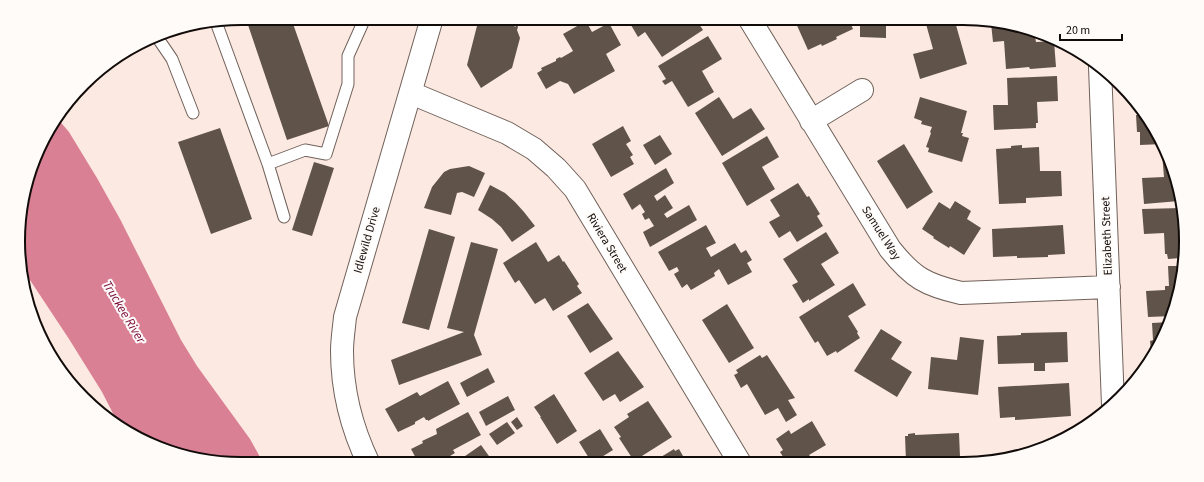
<svg xmlns="http://www.w3.org/2000/svg" width="1204" height="482" viewBox="0 0 1204 482" font-family="'Source Sans 3',sans-serif">
  <style>
    .water { fill: #da8095 }
    .building { fill: #60544a }
    .lines { fill: none; stroke-linecap: round; stroke-linejoin: round }
    .service-casing { stroke: #70615a; stroke-width: 13 }
    .minor-casing { stroke: #70615a; stroke-width: 24 }
    .tertiary-casing { stroke: #70615a; stroke-width: 24 }
    .service { stroke: #fff; stroke-width: 11 }
    .minor { stroke: #fff; stroke-width: 22 }
    .tertiary { stroke: #fff; stroke-width: 22 }
    .labels { text-anchor: middle; dominant-baseline: central; stroke-width: 4; stroke-linejoin: round; paint-order: stroke }
    .street-label { font-size: 12px; fill: #110b09; stroke: #fefbf9 }
    .water-label { font-size: 13px; font-style: italic; fill: #770635; stroke: #fefbf9 }
    .rim { fill: none; stroke: #110b09; stroke-width: 2 }
  </style>
  <rect width="100%" height="100%" fill="#fceae2"/>
  <path class="water" d="M57 118 69 132 97 178 120 219 181 340 197 366 250 439 264 464H241L170 452 119 425 102 392 69 339 22 268 20 212 48 130Z"/>
  <path class="building" d="M268 18H291L329 126 287 140 248 25Z
    M479 18H509L515 27 517 25 518 27 517 30 520 38 512 68 481 88 467 65Z
    M531 18H549L536 26Z
    M631 18H670L672 20 675 18H695L703 30 662 57 645 32 638 37 628 20Z
    M802 18H848L853 29 836 37 837 39 822 46 821 44 808 50 795 21Z
    M860 18H886V38L860 37Z
    M948 18H954L967 64 920 79 913 54 933 49 926 24Z
    M586 21 592 32 609 23 621 45 606 54 615 71 574 94 568 84 560 81 546 89 537 73 542 70 541 68 556 61V59L560 57 561 58 573 51 563 34Z
    M991 23 1034 30 1036 42 1054 41 1056 67 1030 69 1029 67 1006 69 1004 41 993 42Z
    M708 36 722 59 702 71 714 92 688 107 672 81 665 85 662 81 666 79 658 66Z
    M1057 76 1058 101 1037 102 1038 123H1036V128L994 130 993 105H1008L1007 78Z
    M719 97 733 119 751 108 765 129 722 156 695 113Z
    M920 97 967 111 961 133H963L962 136 969 138 962 162 928 152 929 148 926 147 931 133 930 132 932 127 921 124 922 121 914 118Z
    M1138 110 1163 142V144L1140 145V132H1137L1136 115H1138Z
    M623 126 631 141 626 144 633 155 630 157 634 164 611 177 592 144Z
    M220 128 252 219 211 234 178 142Z
    M660 135 672 154 655 165 643 145Z
    M767 136 779 157 762 167 775 189 747 206 722 163Z
    M904 144 933 192 907 209 877 161Z
    M1022 145V148L1039 147 1040 171H1061L1062 196 1026 198V203L999 204 996 149 1011 148V146Z
    M1162 153H1166L1179 201 1144 204 1142 178 1164 177Z
    M314 162 334 168 312 236 292 230Z
    M469 166 485 173 474 197 462 192 457 193 451 215 424 208 432 187 444 172 450 169Z
    M666 168 674 183 654 196 657 201 665 195 673 208 664 214 667 218 689 205 697 220 650 247 643 232 654 226 649 218 645 220 642 214 645 212 640 204 632 210 623 194Z
    M798 183 807 197 809 196 820 214 817 216 823 226 797 242 790 231 779 238 769 222 780 216 770 200Z
    M490 185 505 193 515 202 524 212 535 226 512 242 501 227 492 219 478 210Z
    M955 201 971 211 967 219 981 228 964 255 950 246 949 248 933 238 934 237 922 229 939 202 950 209Z
    M1181 208 1186 226 1181 258 1168 259 1167 254H1165L1164 233 1144 234 1142 209Z
    M706 225 716 243 706 248 711 257 735 243 741 253 746 250 752 260 747 263 752 272 728 285 719 269 714 273 715 276 691 290 687 284 682 288 674 274 679 271 677 267 669 271 658 252Z
    M1063 225 1065 254 1048 255V257L1017 258V256L993 257 992 229Z
    M429 229 455 237 429 330 402 323Z
    M826 232 839 253 821 264 835 285 809 301V299L803 303 792 285 798 282 783 259Z
    M471 242 498 249 474 335 482 355 399 385 391 360 464 332 447 328Z
    M536 242 548 262 559 255 563 262 564 261 579 284 577 286 582 293 553 311 545 298 535 304 519 280 515 283 503 263Z
    M1168 266H1180L1174 312 1173 316 1148 317 1146 291 1165 290V286H1169Z
    M853 283 866 305 848 316 858 332 857 333 860 338 837 353 836 351 827 356 818 341 815 343 799 317Z
    M588 303 613 339 590 353 567 316Z
    M727 304 754 348 729 363 702 320Z
    M1169 322 1152 359 1150 341 1153 340 1152 323Z
    M881 329 902 342 891 359 912 372 897 397 854 371Z
    M1067 332 1068 362 1045 363V371H1034V363L998 364 997 336 1021 335V333Z
    M960 337 984 340 978 395 928 389 931 357 957 360Z
    M618 351 644 387 620 402 615 394 603 401 584 373Z
    M760 355 762 358 767 355 795 398 788 400 797 415 786 422 778 408 765 415 747 384 741 388 734 375 738 373 736 370Z
    M488 368 495 382 467 397 460 383Z
    M448 381 460 404 428 421V420H426L424 417 415 422V424L398 432 385 409 417 392 420 396Z
    M1069 383 1071 416 1015 420V417L1000 418 998 387Z
    M554 394 577 431 557 444 540 417H541L534 407Z
    M508 396 515 410 486 426 479 412Z
    M648 401 672 437 634 461 619 438 621 437 614 427 629 417 627 414Z
    M468 412 481 435 453 450 455 453 445 459 446 460 441 463V461L437 463 419 464 411 449 423 443 422 441 437 434 436 429Z
    M517 417 523 426 517 430 511 422Z
    M812 421 826 445 809 455 811 457 807 459 805 457 797 463H787L780 452 783 450 776 439 789 430 791 434Z
    M507 422 515 433 497 445 489 434Z
    M600 429 613 450 592 463 579 442Z
    M915 433V435L959 433 960 457 940 458 938 462H906L905 436H908V434Z
    M481 445 494 463H455Z
    M674 449 675 451 679 449 687 463H658L656 460Z"/>
  <g class="lines">
    <g class="service-casing">
      <path id="service" d="M216 22 268 164 284 217
        M157 37 172 59 193 113
        M268 164 305 150 326 154 348 84V56L365 18"/>
    </g>
    <g class="minor-casing">
      <path id="minor" d="M749 18 890 249C913 278 926 285 961 293L1109 287
        M1100 67 1113 405
        M411 93 507 133 534 149 556 168 575 189 740 463
        M811 121 862 90"/>
    </g>
    <g class="tertiary-casing">
      <path id="tertiary" d="M369 464C351 427 342 392 342 351 342 340 344 328 345 317L432 18"/>
    </g>
    <use href="#service" class="service"/>
    <use href="#minor" class="minor"/>
    <use href="#tertiary" class="tertiary"/>
  </g>
  <g class="labels">
    <g class="street-label">
      <text transform="translate(881 233) rotate(57)">Samuel Way</text>
      <text transform="translate(1107 236) rotate(-92)">Elizabeth Street</text>
      <text transform="translate(367 240) rotate(-74)">Idlewild Drive</text>
      <text transform="translate(607 243) rotate(59)">Riviera Street</text>
    </g>
    <g class="water-label">
      <text transform="translate(124 312) rotate(59)">Truckee River</text>
    </g>
  </g>
  <path d="M0 0H1204V482H0ZM241 25H963A216 216 0 0 1 1179 241V241A216 216 0 0 1 963 457H241A216 216 0 0 1 25 241V241A216 216 0 0 1 241 25Z" fill="#fefbf9" fill-rule="evenodd"/>
  <path class="rim" d="M241 25H963A216 216 0 0 1 1179 241V241A216 216 0 0 1 963 457H241A216 216 0 0 1 25 241V241A216 216 0 0 1 241 25Z"/>
  <path d="M1060 34v6h62v-6" fill="none" stroke="#110b09" stroke-width="2"/>
  <text x="1066" y="34" font-size="12" fill="#110b09" stroke="#fefbf9" stroke-width="3" paint-order="stroke">20 m</text>
</svg>
